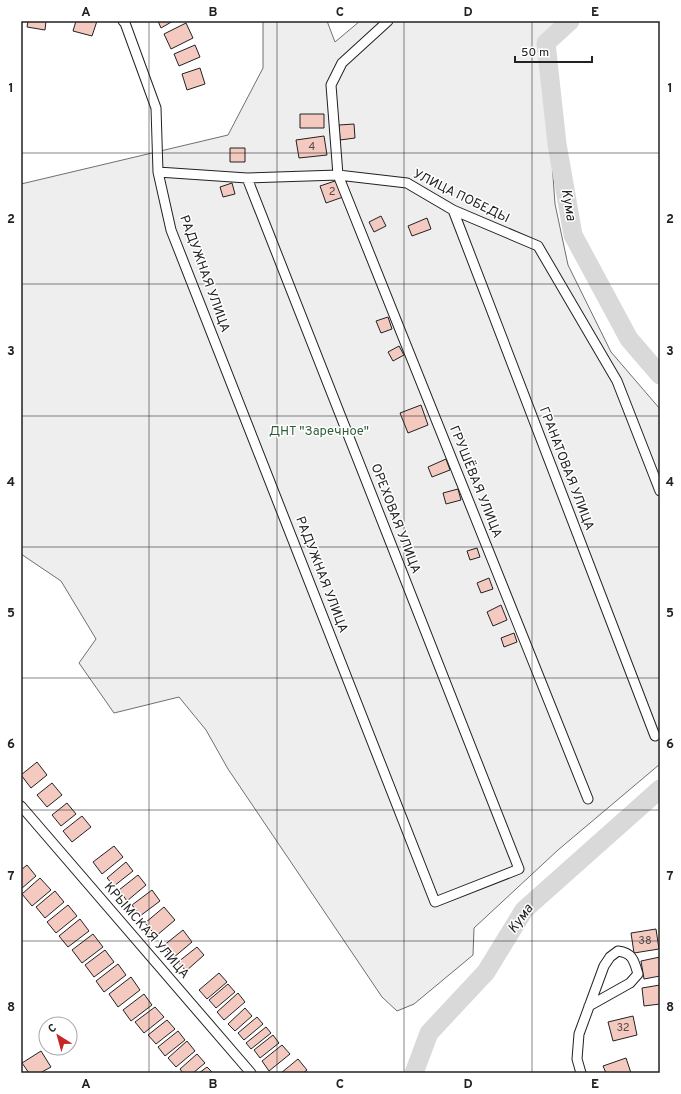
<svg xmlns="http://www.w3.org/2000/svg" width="681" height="1094" viewBox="0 0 681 1094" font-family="Overpass,sans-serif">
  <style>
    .green { fill: #eee; stroke: #6f6f6f }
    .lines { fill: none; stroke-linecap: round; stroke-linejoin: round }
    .river { stroke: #d9d9d9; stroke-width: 19 }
    .building { fill: #f3c9c0; stroke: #222 }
    .street-casing { stroke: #222; stroke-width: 11 }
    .street { stroke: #fff; stroke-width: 9 }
    .grid { fill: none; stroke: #222; stroke-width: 1; stroke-opacity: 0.55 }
    .labels { text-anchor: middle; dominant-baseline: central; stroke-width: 3; stroke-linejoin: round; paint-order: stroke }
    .number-label { font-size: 11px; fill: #564c4a }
    .street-label { font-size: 13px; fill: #222; stroke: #fff }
    .park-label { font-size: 13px; fill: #2f5e38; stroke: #fff }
    .water-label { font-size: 14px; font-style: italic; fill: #222; stroke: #fff }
    .neatline { fill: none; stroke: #222; stroke-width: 1.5 }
    .grid-label { font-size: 13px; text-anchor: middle; font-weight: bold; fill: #222 }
  </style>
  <rect width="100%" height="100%" fill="#fff"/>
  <path class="green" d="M263 21H327L335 42 360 21H557L543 36 555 204 568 265 611 352 660 409V764L558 850 474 928 473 955 414 1004 397 1011 382 997 228 769 206 730 179 697 114 713 79 663 96 639 61 581 21 554V184L228 135 263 68Z"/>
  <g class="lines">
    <path class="river" d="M570 21 546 43 557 144 573 235 629 339 660 375
      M414 1073 429 1033 486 972 524 910 660 789"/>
  </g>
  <path class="building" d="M28 21H46L45 30 27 27Z
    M76 21H97L92 36 73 31Z
    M158 21H173L161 28Z
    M186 23 193 38 171 49 164 34Z
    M195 45 200 57 179 66 174 54Z
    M200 68 205 84 187 90 182 74Z
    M300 114H324V128H300Z
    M354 124 355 138 340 140 339 125Z
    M324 136 327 155 299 158 296 140Z
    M230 148H245V162H230Z
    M338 180 343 197 326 203 320 186Z
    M232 183 235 194 223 197 220 187Z
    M381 216 386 226 374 232 369 222Z
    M427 218 431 229 412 236 408 226Z
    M388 317 392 329 381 333 376 321Z
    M399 346 404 355 393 361 388 352Z
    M421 405 428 425 408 433 400 413Z
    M446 459 450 470 432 477 428 467Z
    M458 489 461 500 446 504 443 493Z
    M477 548 480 557 470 560 467 551Z
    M489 578 493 589 481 593 477 583Z
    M501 605 507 620 493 626 487 612Z
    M514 633 517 642 504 647 501 638Z
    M37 762 47 775 31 788 21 775Z
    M52 783 62 795 47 807 37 795Z
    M67 803 76 814 61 826 52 815Z
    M82 816 91 827 72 842 63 831Z
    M114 846 123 857 102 874 93 862Z
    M126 862 133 871 114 886 107 878Z
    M27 865 36 876 21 889V870Z
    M138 875 146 885 127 901 119 890Z
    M40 878 51 890 32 906 22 894Z
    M152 890 160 901 140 916 132 905Z
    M55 891 64 902 45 918 36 907Z
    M68 905 77 916 56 933 47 922Z
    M164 907 175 920 156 936 145 923Z
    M80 919 89 931 68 947 59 936Z
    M656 929 659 949 634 953 631 933Z
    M183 930 192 942 173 958 163 946Z
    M93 934 103 947 82 963 72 950Z
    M197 947 204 955 186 971 178 962Z
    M105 950 114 962 94 977 85 965Z
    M660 957V976L644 979 641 961Z
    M118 964 126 975 104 992 96 981Z
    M219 973 227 982 207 999 199 990Z
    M131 977 140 990 118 1007 109 994Z
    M228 984 235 992 216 1008 209 1000Z
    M660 985V1004L644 1006 642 988Z
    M238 993 245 1002 224 1020 217 1012Z
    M144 994 152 1005 131 1021 123 1010Z
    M155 1007 164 1017 144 1033 135 1022Z
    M245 1008 252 1016 235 1031 228 1024Z
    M633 1016 637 1035 613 1041 608 1022Z
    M257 1017 263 1024 244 1040 238 1033Z
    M167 1020 175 1029 156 1044 148 1035Z
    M266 1027 271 1033 251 1049 246 1043Z
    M178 1031 185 1040 165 1056 158 1047Z
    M273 1035 279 1043 260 1058 254 1050Z
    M187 1041 195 1051 176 1067 168 1058Z
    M282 1045 290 1054 269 1071 262 1061Z
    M41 1051 51 1067 40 1073H29L22 1063Z
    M197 1054 205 1063 193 1073H183L180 1069Z
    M626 1058 631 1073H606L603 1066Z
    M298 1059 307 1070 303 1073H281Z
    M207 1067 213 1073H199Z"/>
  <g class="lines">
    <g class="street-casing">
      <path id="street" d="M123 21 125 23 156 108 158 172 171 230 435 902 519 869 247 178
        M388 21 342 63 331 85 338 175 588 799
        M158 172 247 178 338 175 407 183 453 210 538 246 617 381 660 491
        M453 210 655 736
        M21 806 251 1073
        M581 1073 577 1059 579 1034 604 966 610 957 618 951C633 953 634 961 638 974L630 983 589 1006"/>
    </g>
    <use href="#street" class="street"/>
  </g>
  <path class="grid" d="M149 21V1073M277 21V1073M404 21V1073M532 21V1073M21 153H660M21 284H660M21 416H660M21 547H660M21 678H660M21 810H660M21 941H660"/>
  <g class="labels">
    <g class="number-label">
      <text x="312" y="147">4</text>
      <text x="332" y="192">2</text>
      <text x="645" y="941">38</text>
      <text x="623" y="1028">32</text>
    </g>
    <g class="street-label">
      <text transform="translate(461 197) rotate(26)">УЛИЦА ПОБЕДЫ</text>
      <text transform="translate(204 274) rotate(70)">РАДУЖНАЯ УЛИЦА</text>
      <text transform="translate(566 469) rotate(69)">ГРАНАТОВАЯ УЛИЦА</text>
      <text transform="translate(475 482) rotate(68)">ГРУШЁВАЯ УЛИЦА</text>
      <text transform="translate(395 519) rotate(69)">ОРЕХОВАЯ УЛИЦА</text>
      <text transform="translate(321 575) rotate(69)">РАДУЖНАЯ УЛИЦА</text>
      <text transform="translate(146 931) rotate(49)">КРЫМСКАЯ УЛИЦА</text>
    </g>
    <g class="park-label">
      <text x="319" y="432">ДНТ "Заречное"</text>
    </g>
    <g class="water-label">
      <text transform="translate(568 205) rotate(80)">Кума</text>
      <text transform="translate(521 919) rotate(-53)">Кума</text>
    </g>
  </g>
  <rect width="681" height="1094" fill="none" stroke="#ffffff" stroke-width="44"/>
  <g transform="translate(58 1036) rotate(323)"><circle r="19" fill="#ffffff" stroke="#a7a7a7"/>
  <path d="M0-3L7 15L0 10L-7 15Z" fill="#c62828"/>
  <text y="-6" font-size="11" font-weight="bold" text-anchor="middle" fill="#222222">С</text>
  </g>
  <path d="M515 56v6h77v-6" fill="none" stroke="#222222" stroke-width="2"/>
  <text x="521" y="56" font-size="12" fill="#222222" stroke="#ffffff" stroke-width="3" paint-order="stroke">50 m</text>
  <rect x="22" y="22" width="637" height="1050" class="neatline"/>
  <g class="grid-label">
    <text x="86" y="16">A</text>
    <text x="213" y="16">B</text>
    <text x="340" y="16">C</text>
    <text x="468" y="16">D</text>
    <text x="595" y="16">E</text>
    <text x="11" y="92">1</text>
    <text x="670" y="92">1</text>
    <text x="11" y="223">2</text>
    <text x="670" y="223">2</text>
    <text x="11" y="355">3</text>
    <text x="670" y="355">3</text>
    <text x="11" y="486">4</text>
    <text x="670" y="486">4</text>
    <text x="11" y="617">5</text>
    <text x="670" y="617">5</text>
    <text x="11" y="748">6</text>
    <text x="670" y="748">6</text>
    <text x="11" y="880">7</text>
    <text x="670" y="880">7</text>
    <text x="11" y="1011">8</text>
    <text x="670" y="1011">8</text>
    <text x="86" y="1088">A</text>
    <text x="213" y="1088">B</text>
    <text x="340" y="1088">C</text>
    <text x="468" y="1088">D</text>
    <text x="595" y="1088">E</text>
  </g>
</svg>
